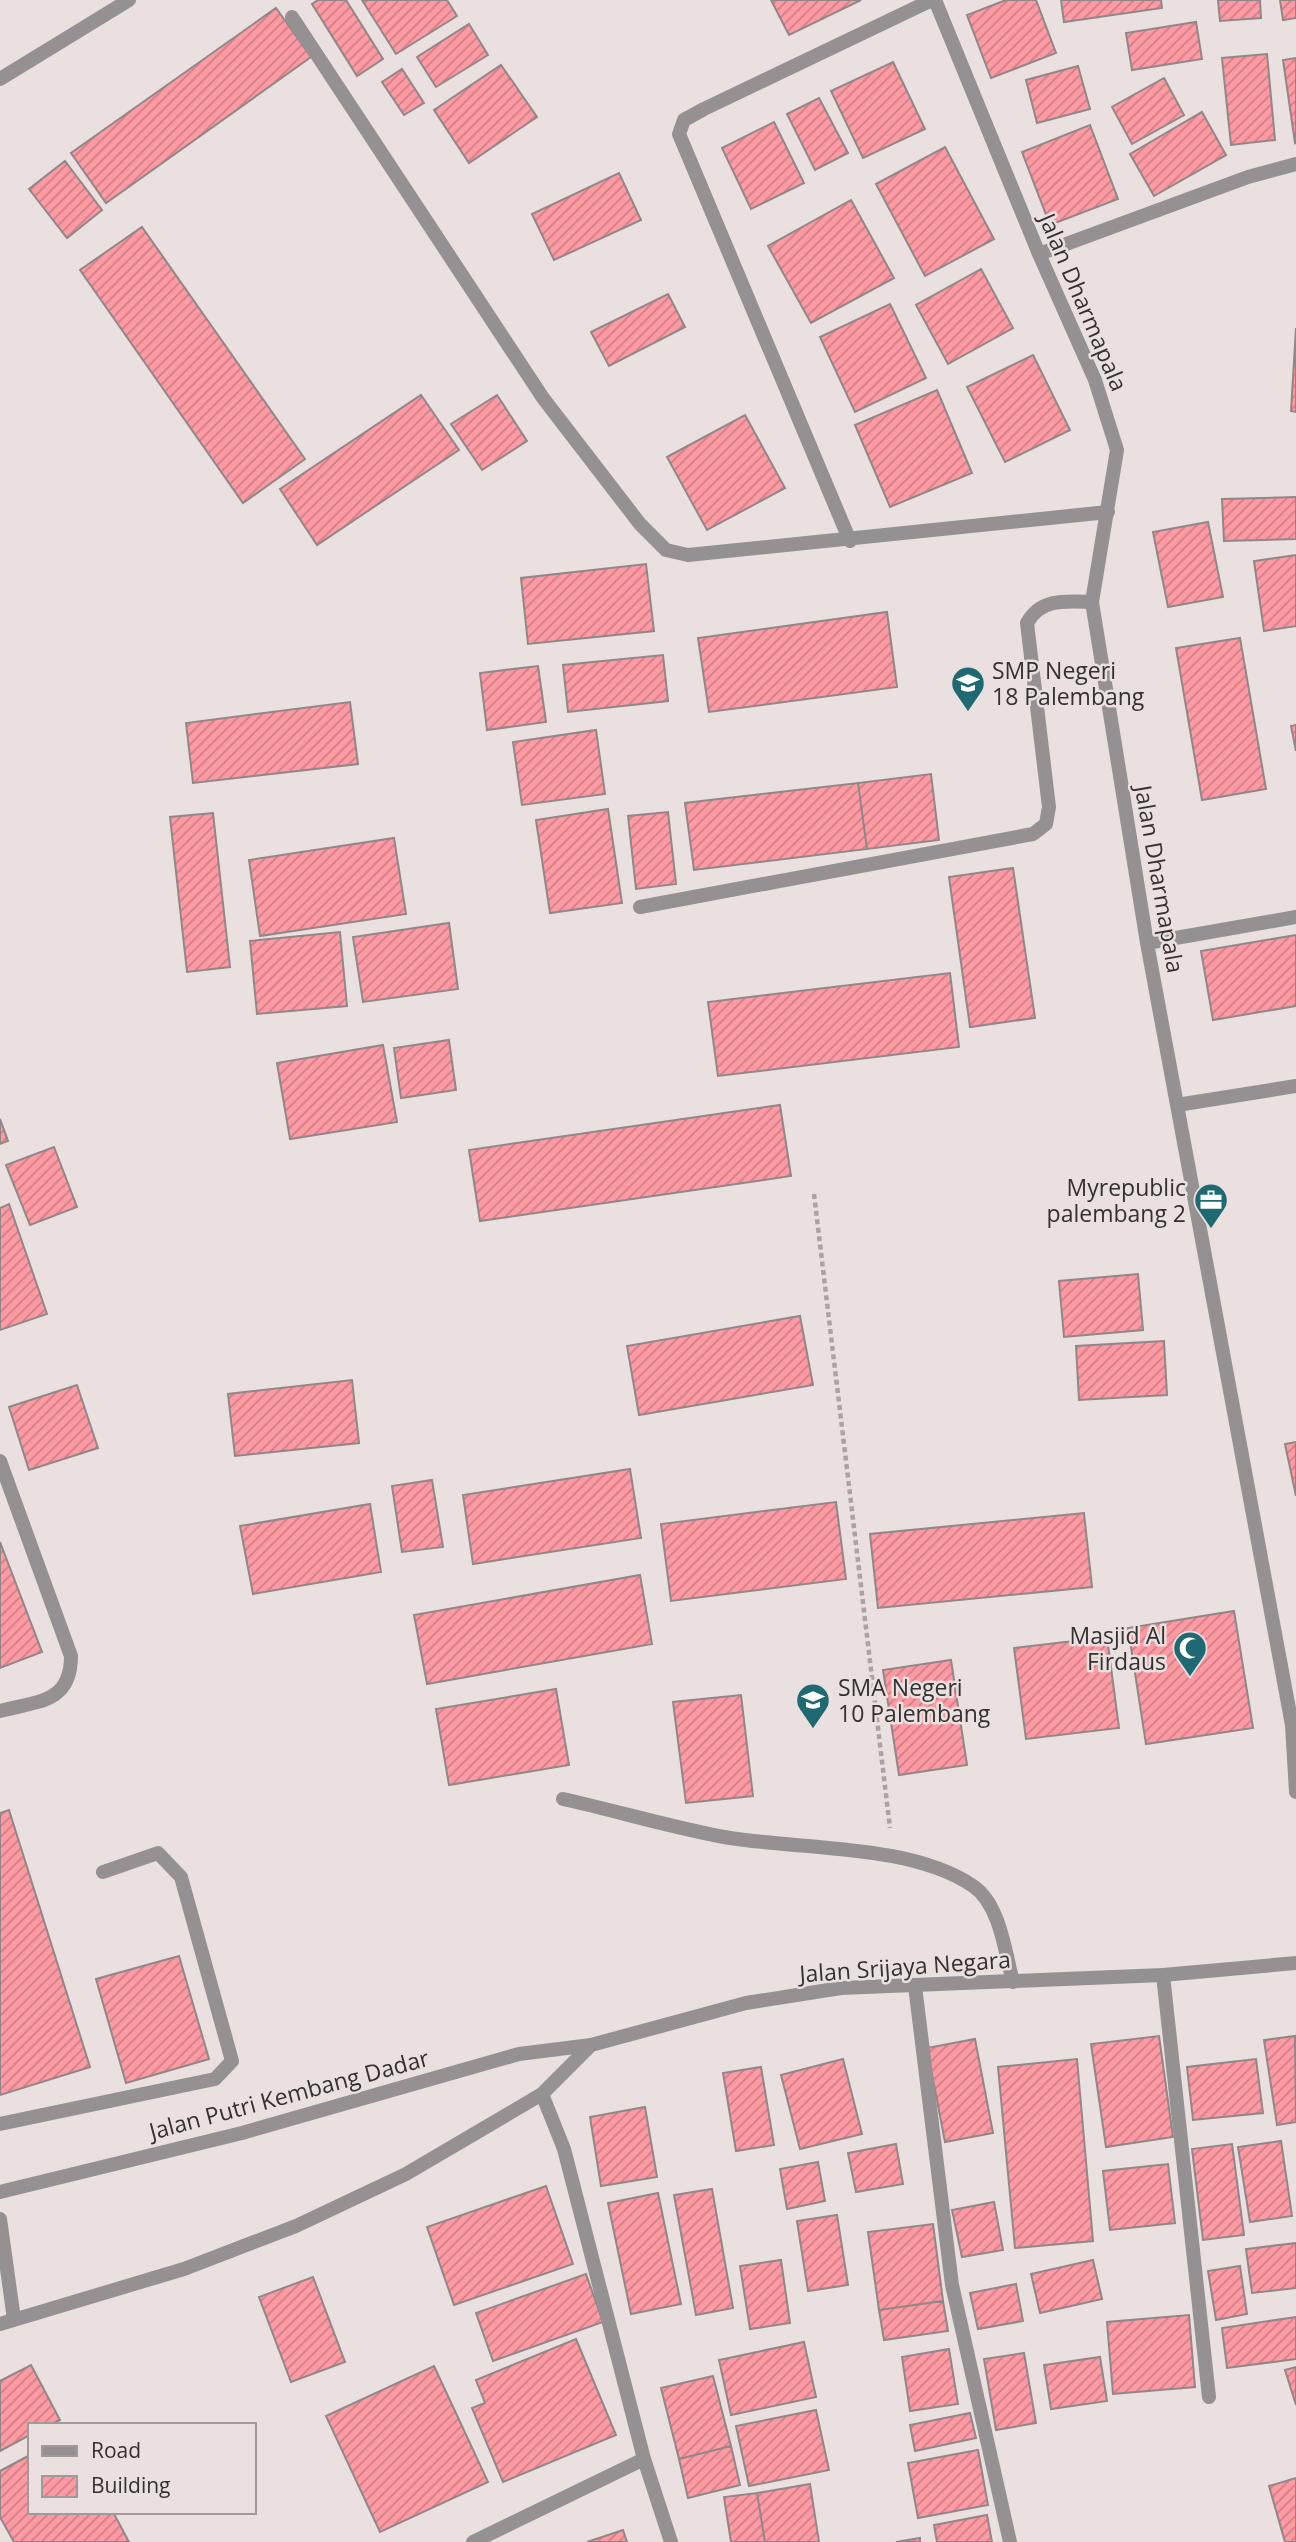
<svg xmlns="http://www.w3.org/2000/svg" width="1296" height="2542" viewBox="0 0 1296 2542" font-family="'Open Sans',sans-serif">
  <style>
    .building { fill: url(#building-hatch); stroke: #918788; stroke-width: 2 }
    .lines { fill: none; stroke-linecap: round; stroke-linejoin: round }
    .path { stroke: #aba3a3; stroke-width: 4.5; stroke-dasharray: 5 3.5; stroke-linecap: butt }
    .service { stroke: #959091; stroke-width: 14 }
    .minor { stroke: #959091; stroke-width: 14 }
    .tertiary { stroke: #959091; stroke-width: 14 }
    .labels { text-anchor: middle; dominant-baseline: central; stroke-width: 5; stroke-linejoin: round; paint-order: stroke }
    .street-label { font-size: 23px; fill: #343131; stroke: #eae0e0 }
    .poi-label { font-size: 23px; fill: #343131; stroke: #eae0e0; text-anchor: start }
  </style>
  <defs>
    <pattern id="building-hatch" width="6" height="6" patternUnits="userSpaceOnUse" patternTransform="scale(1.75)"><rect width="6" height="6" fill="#fe9aa3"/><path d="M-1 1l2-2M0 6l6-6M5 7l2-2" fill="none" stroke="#ce7e85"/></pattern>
  </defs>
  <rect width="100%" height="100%" fill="#eae0e0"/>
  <path class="building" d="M318 0H346L383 59 357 76 312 4Z
    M362 0H447L457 16 396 54Z
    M771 0H861L789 35Z
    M1006 0H1036L1056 53 991 78 967 15Z
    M1061 0H1161L1162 8 1064 22Z
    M1218 0H1260L1261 18 1220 21Z
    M1280 0H1296V18L1283 20Z
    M276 8 311 57 106 203 71 153Z
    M1196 22 1202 59 1132 70 1126 33Z
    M469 24 488 55 436 87 417 57Z
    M1267 54 1275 140 1231 145 1222 58Z
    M1296 58V142L1295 143 1283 60Z
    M893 62 925 129 863 158 831 91Z
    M501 65 537 117 469 163 434 110Z
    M1078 66 1090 109 1037 123 1026 80Z
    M402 69 424 103 404 115 382 82Z
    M1164 78 1184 115 1132 144 1112 107Z
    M819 98 848 153 815 170 787 114Z
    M1202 112 1226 155 1154 196 1130 154Z
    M774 122 804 183 751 209 722 148Z
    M1090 125 1118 199 1050 225 1022 152Z
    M945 147 994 239 925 276 876 184Z
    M65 161 102 210 67 238 29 189Z
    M619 173 641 220 554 260 532 214Z
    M851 200 894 278 811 323 768 246Z
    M142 227 305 459 243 503 80 270Z
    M981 269 1013 328 948 364 916 305Z
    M668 294 685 327 609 366 591 332Z
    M890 304 926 378 855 412 820 337Z
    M1296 328V412L1291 411Z
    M1033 355 1070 430 1005 462 967 387Z
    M937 390 972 473 890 507 855 425Z
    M421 395 459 450 317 545 280 489Z
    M497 395 527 441 482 470 451 424Z
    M745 415 785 488 707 530 667 457Z
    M1296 497V539L1224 541 1222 499Z
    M1208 522 1223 597 1168 607 1153 532Z
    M1296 555V626L1264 631 1254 561Z
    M646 564 654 631 528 644 521 578Z
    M887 612 897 687 709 712 698 638Z
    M1240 638 1266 789 1202 800 1176 648Z
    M663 655 668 701 568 712 563 665Z
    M538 666 546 722 487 730 480 673Z
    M350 702 358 764 193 783 186 723Z
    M1296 725V751L1291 726Z
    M596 730 605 794 522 805 513 742Z
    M931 774 939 840 867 849 858 783Z
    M858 783 867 849 694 870 685 803Z
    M608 809 622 903 550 913 536 820Z
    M668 812 676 884 636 889 628 816Z
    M213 813 230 967 187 972 170 817Z
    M394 838 406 914 260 936 249 860Z
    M1013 868 1035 1018 970 1027 949 877Z
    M449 923 458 989 363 1002 353 937Z
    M340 932 347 1006 257 1014 250 941Z
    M1296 935V1006L1213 1020 1201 951Z
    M950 973 959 1047 718 1076 708 1002Z
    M449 1040 456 1090 401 1098 394 1048Z
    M383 1045 397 1122 290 1139 277 1063Z
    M780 1105 791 1176 480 1221 469 1150Z
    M0 1119 8 1141 0 1144Z
    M54 1147 77 1207 30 1225 6 1165Z
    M9 1204 47 1314 0 1330V1208Z
    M1138 1274 1143 1330 1064 1337 1059 1281Z
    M800 1316 813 1385 639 1415 627 1346Z
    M1164 1341 1167 1395 1079 1400 1076 1346Z
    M352 1380 359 1443 235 1456 228 1394Z
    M77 1385 98 1448 29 1470 9 1407Z
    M1296 1442V1496L1285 1444Z
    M630 1469 641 1538 473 1564 463 1495Z
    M432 1480 443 1547 402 1552 392 1486Z
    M836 1502 846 1579 671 1601 661 1524Z
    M370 1504 381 1572 253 1594 240 1526Z
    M1084 1513 1092 1587 878 1608 870 1534Z
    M0 1542 42 1652 0 1668Z
    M640 1575 652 1644 427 1684 414 1615Z
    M1234 1611 1253 1728 1146 1744 1128 1628Z
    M1107 1637 1119 1728 1026 1739 1014 1648Z
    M951 1660 967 1765 899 1775 883 1670Z
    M556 1689 569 1765 449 1785 436 1709Z
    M741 1695 753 1796 686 1803 673 1702Z
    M9 1810 90 2067 0 2095V1813Z
    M179 1956 209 2059 126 2083 96 1979Z
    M1159 2036 1173 2137 1106 2147 1091 2044Z
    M1295 2036 1296 2122 1277 2125 1264 2040Z
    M975 2039 993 2133 945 2142 927 2048Z
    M843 2059 862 2134 800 2149 781 2075Z
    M1077 2059 1093 2241 1015 2248 998 2067Z
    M1256 2059 1263 2113 1193 2120 1187 2067Z
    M761 2067 774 2145 736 2151 723 2073Z
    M645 2107 657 2177 601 2186 590 2117Z
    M1281 2141 1292 2216 1250 2222 1238 2147Z
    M896 2144 903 2184 856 2192 848 2153Z
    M1232 2144 1244 2235 1203 2240 1192 2149Z
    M818 2162 825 2201 787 2209 780 2169Z
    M1168 2164 1175 2223 1110 2230 1103 2171Z
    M546 2186 573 2264 454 2305 427 2227Z
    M712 2189 733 2308 696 2315 674 2195Z
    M658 2193 681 2304 631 2314 608 2203Z
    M994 2202 1003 2250 962 2257 952 2210Z
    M837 2215 848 2285 808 2291 797 2221Z
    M933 2224 943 2301 879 2310 868 2232Z
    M1296 2243V2288L1252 2293 1246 2249Z
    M781 2260 790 2323 750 2329 740 2266Z
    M1093 2260 1102 2299 1040 2313 1031 2274Z
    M1240 2266 1247 2314 1216 2320 1208 2271Z
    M586 2274 603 2322 493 2361 476 2313Z
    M313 2277 345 2362 291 2382 259 2297Z
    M1016 2284 1023 2321 978 2329 970 2293Z
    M943 2301 948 2331 884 2340 879 2310Z
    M1189 2315 1195 2387 1113 2394 1107 2322Z
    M1296 2317V2359L1227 2368 1222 2328Z
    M576 2339 616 2435 503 2482 472 2408 485 2403 476 2380Z
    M804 2342 816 2397 731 2415 719 2360Z
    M949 2349 958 2404 910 2411 902 2357Z
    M1024 2353 1036 2423 996 2430 984 2359Z
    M1100 2357 1107 2401 1051 2409 1044 2365Z
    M31 2365 60 2420 50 2425H30V2435L0 2451V2381Z
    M434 2366 488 2482 380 2532 326 2416Z
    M1296 2367V2405L1285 2370Z
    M713 2376 731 2446 679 2459 661 2388Z
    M816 2410 829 2470 749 2486 736 2426Z
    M970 2413 976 2438 915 2451 910 2425Z
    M731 2446 740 2485 688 2498 679 2459Z
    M978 2450 988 2505 918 2518 908 2463Z
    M30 2455V2512H113L129 2542H14L0 2517V2471Z
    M1296 2478V2542H1285L1269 2486Z
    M810 2484 819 2542H765L757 2493Z
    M757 2493 765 2542H731L724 2497Z
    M987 2515 992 2542H937L934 2525Z
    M623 2530 627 2542H587Z
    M920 2538V2542H896Z"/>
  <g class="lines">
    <path class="path" d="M814 1194 890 1828"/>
    <path class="service" d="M640 907 1033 834 1046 824 1049 807 1027 623C1041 598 1065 601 1092 602
      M0 1461 71 1656C71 1703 38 1701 0 1711
      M563 1799C617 1811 670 1827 724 1837 798 1850 910 1843 973 1886 1000 1904 1005 1952 1013 1982
      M0 2124 215 2079 232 2061 181 1877 158 1853 103 1872"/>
    <path class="minor" d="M935 0 1039 254 1095 380 1117 450 1092 602 1147 943 1292 1725 1296 1792
      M292 17 543 398 640 524 666 550 688 555 1108 512
      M0 79 129 0
      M1039 254 1248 177 1296 164
      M850 541 679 134 684 120 704 109 932 0
      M1147 943 1296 917
      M1177 1105 1296 1086
      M1163 1975 1209 2397
      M915 1986 952 2285 1010 2542
      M542 2094 564 2149 644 2459 671 2542
      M0 2192 242 2133 519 2054 591 2045
      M0 2219 14 2319
      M473 2542 644 2459"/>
    <path class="tertiary" d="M0 2324 184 2269 296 2226 406 2174 542 2094 591 2045 746 2003 841 1988 1163 1975 1296 1963"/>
  </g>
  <defs>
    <g id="school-pin" transform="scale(1.75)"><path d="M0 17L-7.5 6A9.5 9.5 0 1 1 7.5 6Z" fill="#1e6972" stroke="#eae0e0"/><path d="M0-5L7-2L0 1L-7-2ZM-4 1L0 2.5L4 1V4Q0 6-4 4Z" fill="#fff"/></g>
    <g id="office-pin" transform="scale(1.75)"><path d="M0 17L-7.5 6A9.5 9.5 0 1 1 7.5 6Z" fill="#1e6972" stroke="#eae0e0"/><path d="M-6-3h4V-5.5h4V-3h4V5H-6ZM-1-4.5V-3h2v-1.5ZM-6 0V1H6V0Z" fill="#fff"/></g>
    <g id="mosque-pin" transform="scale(1.75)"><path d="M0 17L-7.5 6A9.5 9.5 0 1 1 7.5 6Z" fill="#1e6972" stroke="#eae0e0"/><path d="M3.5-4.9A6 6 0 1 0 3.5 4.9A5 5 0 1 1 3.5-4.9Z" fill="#fff"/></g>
  </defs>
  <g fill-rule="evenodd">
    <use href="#school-pin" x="968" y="683"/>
    <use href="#office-pin" x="1211" y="1200"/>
    <use href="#mosque-pin" x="1190" y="1648"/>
    <use href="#school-pin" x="813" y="1700"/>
  </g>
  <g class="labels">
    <g class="street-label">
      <text transform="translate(1084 302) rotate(67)">Jalan Dharmapala</text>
      <text transform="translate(1160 879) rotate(80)">Jalan Dharmapala</text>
      <text transform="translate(905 1966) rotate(-4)">Jalan Srijaya Negara</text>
      <text transform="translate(289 2094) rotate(-15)">Jalan Putri Kembang Dadar</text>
    </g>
    <g class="poi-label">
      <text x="992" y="670">SMP Negeri<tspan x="992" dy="26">18 Palembang</tspan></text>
      <text x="1186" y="1187" text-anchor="end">Myrepublic<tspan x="1186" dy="26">palembang 2</tspan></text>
      <text x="1166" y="1635" text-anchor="end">Masjid Al<tspan x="1166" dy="26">Firdaus</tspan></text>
      <text x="838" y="1687">SMA Negeri<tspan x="838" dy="26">10 Palembang</tspan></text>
    </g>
  </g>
  <rect x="28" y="2423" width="228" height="91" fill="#eae0e0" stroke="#a19a9a" stroke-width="2"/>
  <rect x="42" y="2446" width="35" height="10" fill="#959091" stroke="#a19a9a" stroke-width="2"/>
  <text x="91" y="2458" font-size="21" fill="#343131">Road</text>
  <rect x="42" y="2476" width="35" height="21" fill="url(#building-hatch)" stroke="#a19a9a" stroke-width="2"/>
  <text x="91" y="2493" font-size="21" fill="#343131">Building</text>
</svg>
